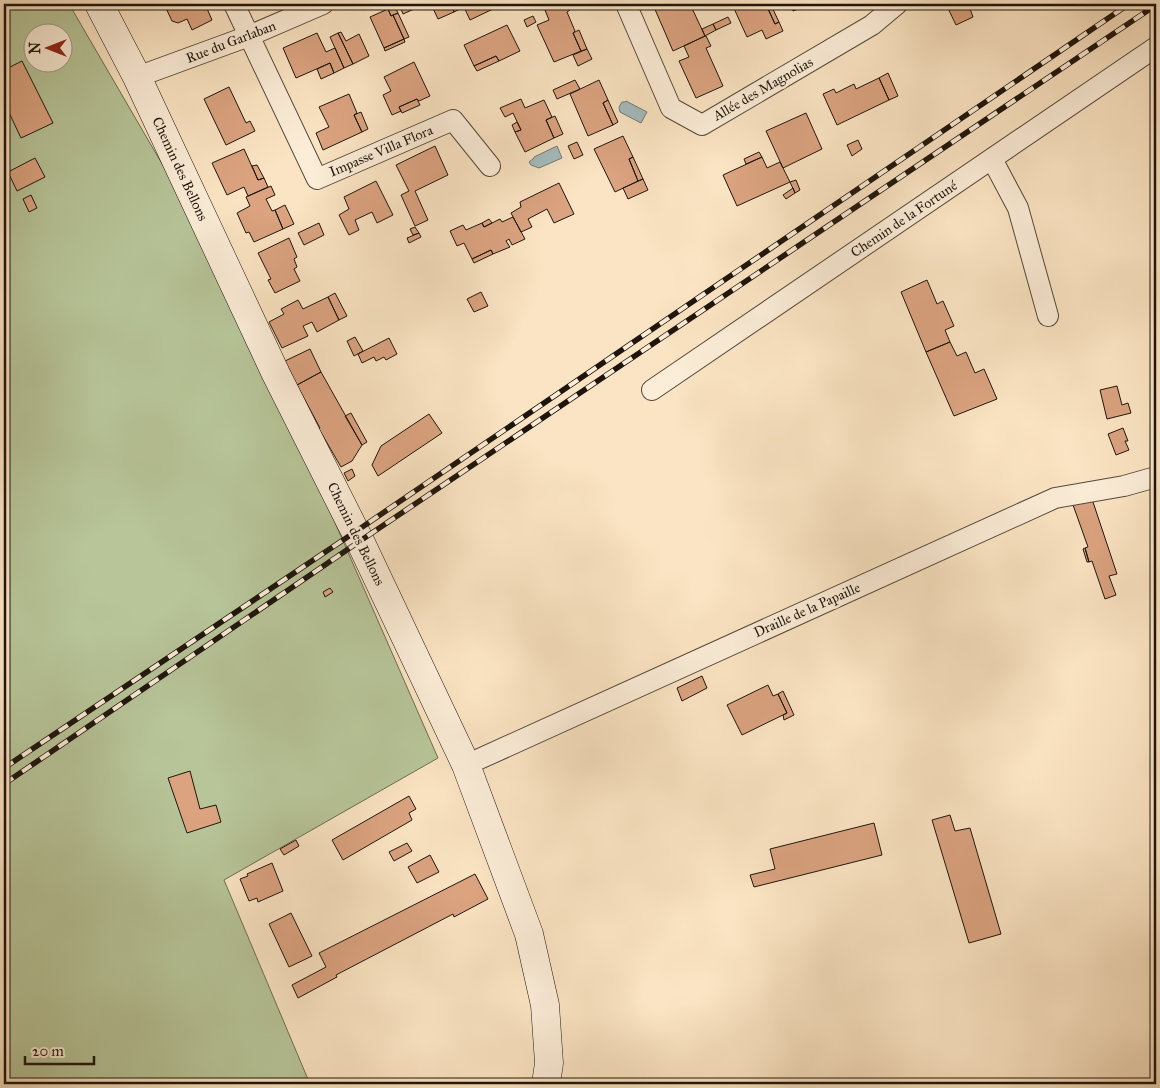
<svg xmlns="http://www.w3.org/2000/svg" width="1160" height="1088" viewBox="0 0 1160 1088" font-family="'IM FELL Great Primer',serif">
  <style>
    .green { fill: #b7c599; stroke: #6a6d52; fill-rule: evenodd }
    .water { fill: #a4bcbf; stroke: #6e7977 }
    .building { fill: #dba380; stroke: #1e150c }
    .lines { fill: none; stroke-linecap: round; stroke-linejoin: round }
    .minor-casing { stroke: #55493a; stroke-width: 22 }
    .secondary-casing { stroke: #1e150c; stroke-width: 29 }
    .minor { stroke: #fcedd8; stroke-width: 20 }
    .secondary { stroke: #fcedd8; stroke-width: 28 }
    .rail-casing { stroke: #1e150c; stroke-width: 5.5 }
    .rail { stroke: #fcedd8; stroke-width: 4; stroke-dasharray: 11; stroke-linecap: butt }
    .labels { text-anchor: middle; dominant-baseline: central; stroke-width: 5; stroke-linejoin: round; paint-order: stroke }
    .street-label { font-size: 14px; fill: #1e150c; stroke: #fcedd8 }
  </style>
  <rect width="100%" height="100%" fill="#fbe4c3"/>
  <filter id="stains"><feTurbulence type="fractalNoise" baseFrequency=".004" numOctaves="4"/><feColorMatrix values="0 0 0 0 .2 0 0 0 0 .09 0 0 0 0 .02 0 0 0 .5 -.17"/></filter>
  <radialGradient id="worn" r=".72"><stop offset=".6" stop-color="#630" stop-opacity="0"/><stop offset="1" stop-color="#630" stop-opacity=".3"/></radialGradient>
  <path class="green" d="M4 4H69L165 169 333 518 438 758 224 880 310 1084H4ZM32 32H62V62H32Z"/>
  <path class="water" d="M626 101 647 112 641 123 620 112 619 107 622 102H625Z
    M557 146 562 158 539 168 531 165 529 162 534 158V157Z"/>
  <path class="building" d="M146 4H152L153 7 149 10Z
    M164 4H205L212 20 192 30 187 19 178 23 172 21Z
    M399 4H412L414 9 403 14Z
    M431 4H451L454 12 438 19Z
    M451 4H463L464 7 454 12Z
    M472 4H491L493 9 470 20 464 7Z
    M560 4H567L570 10 567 12 575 31 573 33 581 51 554 62 537 25 549 20 545 10Z
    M662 4H690L705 36 673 51 654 7Z
    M732 4H766L775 24 779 22 783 31 766 39 762 30 747 37Z
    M790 4H799L801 8 793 11Z
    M946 4H982L970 9 973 17 956 25Z
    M394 5 398 13 391 16 388 9Z
    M771 5 779 22 775 24 767 7Z
    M388 9 391 16 393 15 404 39 384 48 370 17Z
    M398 13 409 37 404 39 393 15Z
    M533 16 536 22 527 27 524 20Z
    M728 17 731 23 716 30 713 24Z
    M713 24 716 30 705 36 702 29Z
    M507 25 520 51 499 61 496 56 474 66 464 45Z
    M579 30 587 49 581 51 573 33Z
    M341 32 346 41 359 34 369 56 353 64 338 33Z
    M317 33 326 52 335 48 344 68 334 73 330 63 296 78 283 48Z
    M338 33 353 64 344 68 330 37Z
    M705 36H706L711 46 706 48 723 86 696 98 679 61 689 57 684 46Z
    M404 39 405 42 385 51 384 48Z
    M587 49 592 59 578 66 573 55Z
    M496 56 499 61 477 71 474 66Z
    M22 61 53 123 21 138 4 102V70Z
    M414 62 430 96 419 101 417 99 399 107 401 111 392 115 383 95 391 91 384 77Z
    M330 63 334 73 321 79 317 69Z
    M888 73 898 96 889 100 879 78Z
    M879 78 889 100 837 125 823 94 834 89 836 93 854 84 856 89Z
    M575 80 580 89 557 99 553 90Z
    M599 80 608 100 603 103 613 125 588 136 570 94Z
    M229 87 246 123 250 121 255 131 226 145 204 99Z
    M349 94 357 113 354 115 362 132 323 150 316 133 329 127 319 107Z
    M417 99 420 105 402 113 399 107Z
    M521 99 525 108 544 100 552 117 546 120 554 138 525 152 515 132 521 130 513 113 505 117 500 108Z
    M608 100 618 122 613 125 603 103Z
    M361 112 368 129 362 132 354 115Z
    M806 113 822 149 783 168 766 131Z
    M555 116 563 134 554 138 546 120Z
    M517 122 521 130 515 132 512 125Z
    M623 136 633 157 629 159 638 181 615 192 594 149Z
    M858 140 862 149 852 156 847 145Z
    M577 142 583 155 574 159 568 146Z
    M435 146 448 175 415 191 428 220 415 226 401 195 409 191 396 165Z
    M244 149 258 180 264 178 268 187 248 196 244 187 227 195 212 163Z
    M759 152 762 157 746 164 744 159Z
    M633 157 643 179 638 181 629 159Z
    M762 157 767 168 780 162 790 182 737 206 723 175Z
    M35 158 45 177 17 191 8 172Z
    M257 165 264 178 258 180 252 166Z
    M643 179 648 190 628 199 623 188Z
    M796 180 800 190 795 193 790 182Z
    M376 181 393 215 377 223 372 212 355 220 359 230 349 235 339 215 349 209 344 197Z
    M559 183 574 214 554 223 547 209 528 219 532 227 521 232 511 213 521 207 520 202Z
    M271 186 275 195 266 199 272 211 275 210 283 229 254 242 249 232 246 233 237 213 250 206 246 197Z
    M793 188 795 193 786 199 783 195Z
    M31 195 37 208 29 212 23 199Z
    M285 205 294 224 283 229 275 210Z
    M513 217 525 239 512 245 509 239 506 241 510 247 493 254 491 250 472 259 464 243 457 246 450 231 463 225 466 230 482 223 484 227 500 219 502 222Z
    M489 219 492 223 484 227 482 223Z
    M319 223 324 235 304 245 298 233Z
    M415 227 419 233 413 235 410 229Z
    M419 233 421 237 409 243 407 238Z
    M289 238 297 257 294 259 297 267 294 269 300 281 275 293 268 280 271 279 258 253Z
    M491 250 493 254 474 263 472 259Z
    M927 280 937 304 943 301 954 326 945 330 950 342 926 352 901 292Z
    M481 292 488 306 474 312 467 299Z
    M335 293 347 316 339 320 328 297Z
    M328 297 339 320 317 332 312 322 303 326 308 336 282 348 269 322 284 314 281 309 298 300 303 309Z
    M355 337 363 351 354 356 347 341Z
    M389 338 397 354 386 360 384 357 376 361 374 357 362 363 358 354Z
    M950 342 957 356 966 352 975 373 984 369 997 399 954 416 926 352Z
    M310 349 321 372 297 385 285 361Z
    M321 372 362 445 352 461 341 467 319 429 320 428 297 385Z
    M1117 386 1122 405 1128 403 1131 413 1107 419 1100 390Z
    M351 413 367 442 362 445 345 416Z
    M429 414 442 433 378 476 372 465 381 446Z
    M1123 428 1128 441H1125L1129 450 1116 455 1108 434Z
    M352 469 355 476 348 481 344 473Z
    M1092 499 1117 574 1109 576 1116 595 1105 599 1092 561 1089 562 1085 548 1088 547 1072 502Z
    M1085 548 1089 562H1087L1083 549Z
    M330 588 333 592 325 597 323 592Z
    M702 676 707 688 682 701 677 688Z
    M768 685 773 696 778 694 787 713 742 735 727 705Z
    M783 691 794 715 784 720 783 715 787 713 778 694Z
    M190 771 200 809 216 805 221 822 187 833 168 778Z
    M409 796 416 809 409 813 412 820 343 860 332 840Z
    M950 815 955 831 970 828 1001 934 969 943 932 820Z
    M874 823 882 855 754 887 750 875 775 869 770 849Z
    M296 840 299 846 284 855 280 849Z
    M407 843 412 851 394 861 389 852Z
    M430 855 439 872 417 883 408 867Z
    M272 863 283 891 258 902 257 898 249 901 240 879 248 876 247 874Z
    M475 874 488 899 454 917 453 914 336 975 337 977 298 998 292 985 326 967 319 953Z
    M291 913 312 956 289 967 269 924Z"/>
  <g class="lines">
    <g class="minor-casing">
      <path id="minor" d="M234 4 317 179 453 120 490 166
        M626 4 671 108 702 125 872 25 897 4
        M137 77 249 36 323 4
        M992 159 1018 208 1048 316
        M652 390 1156 47
        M466 765 1055 498 1124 486 1156 477"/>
    </g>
    <g class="secondary-casing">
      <path id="secondary" d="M99 4 137 77 276 374 360 541 466 765 529 934 545 1005 549 1063 546 1084"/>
    </g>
    <use href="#minor" class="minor"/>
    <use href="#secondary" class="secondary"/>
    <g class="rail-casing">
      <path id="rail" d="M4 768 355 532 1129 4
        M4 784 360 541 1156 5"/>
    </g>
    <use href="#rail" class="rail"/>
  </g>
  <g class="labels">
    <g class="street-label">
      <text transform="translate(231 42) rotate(-21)">Rue du Garlaban</text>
      <text transform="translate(763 89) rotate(-30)">Allée des Magnolias</text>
      <text transform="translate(381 151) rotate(-23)">Impasse Villa Flora</text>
      <text transform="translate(180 169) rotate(65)">Chemin des Bellons</text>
      <text transform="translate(904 219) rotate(-34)">Chemin de la Fortuné</text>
      <text transform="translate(356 534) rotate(64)">Chemin des Bellons</text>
      <text transform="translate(807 610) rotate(-24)">Draille de la Papaille</text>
    </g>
  </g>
  <rect width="1160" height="1088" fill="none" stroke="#fbe4c3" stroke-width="20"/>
  <rect x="5" y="5" width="1150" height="1078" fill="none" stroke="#1e150c" stroke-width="2.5"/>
  <rect x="10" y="10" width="1140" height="1068" fill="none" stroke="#1e150c"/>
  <g transform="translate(48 48) rotate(270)"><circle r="24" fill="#fcedd8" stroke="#a39786"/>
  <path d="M0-4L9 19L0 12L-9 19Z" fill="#8f2418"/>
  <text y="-8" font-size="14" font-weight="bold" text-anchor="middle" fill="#1e150c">N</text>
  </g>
  <path d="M25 1056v8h69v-8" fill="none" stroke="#1e150c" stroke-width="2.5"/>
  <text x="32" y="1056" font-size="15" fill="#1e150c" stroke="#fcedd8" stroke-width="4" paint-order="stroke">20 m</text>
  <rect width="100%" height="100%" filter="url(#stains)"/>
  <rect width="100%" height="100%" fill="url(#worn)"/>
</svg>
